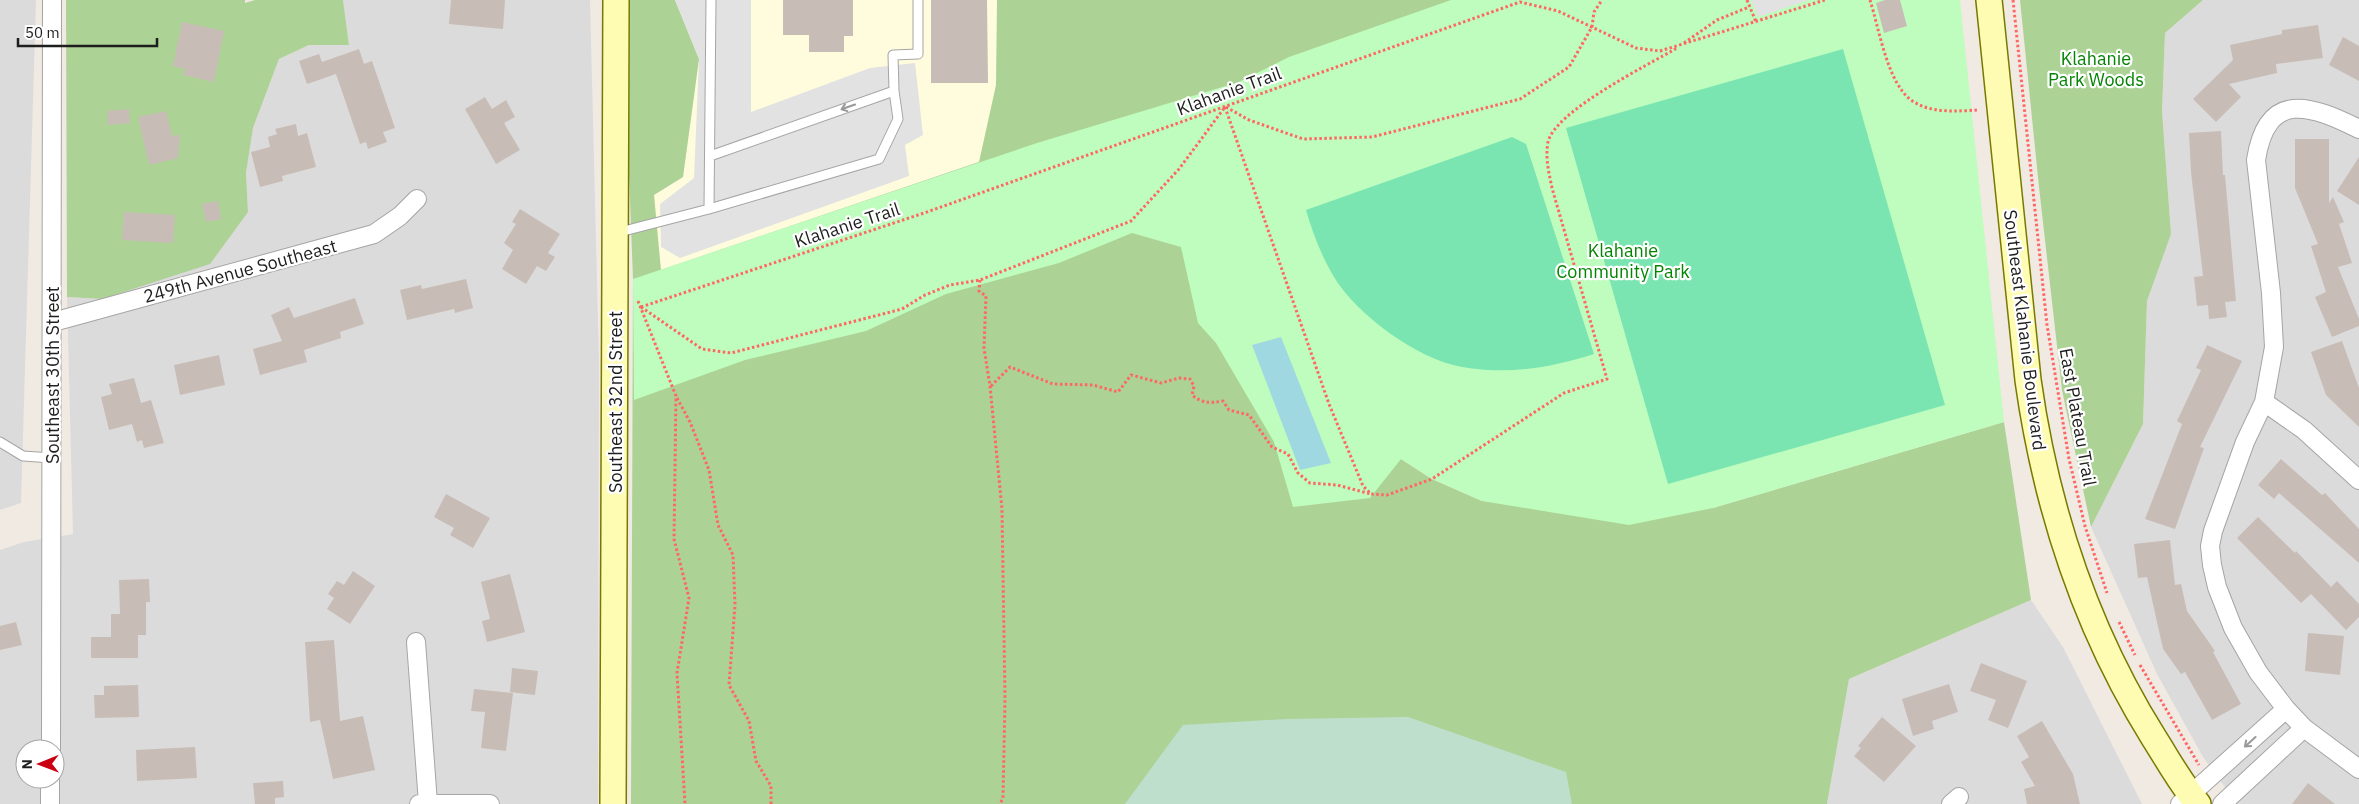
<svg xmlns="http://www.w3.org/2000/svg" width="2359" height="804" viewBox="0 0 2359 804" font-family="'IBM Plex Sans',sans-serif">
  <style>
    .residential { fill: #dcdbdb; fill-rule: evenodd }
    .education { fill: #fffcdd }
    .forest { fill: #add295 }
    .wetland { fill: #bfdfcd }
    .park { fill: #befdbd }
    .pitch { fill: #7be5b2 }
    .parking { fill: #e2e2e2 }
    .water { fill: #a0d8e1 }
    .building { fill: #c8bcb6 }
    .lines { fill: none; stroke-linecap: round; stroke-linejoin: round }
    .lane-casing { stroke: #a5a5a5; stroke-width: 11 }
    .street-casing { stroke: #a5a5a5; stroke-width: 20 }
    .secondary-casing { stroke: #787a00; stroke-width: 28 }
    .path { stroke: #ff6765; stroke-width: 3; stroke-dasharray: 2.5 2.5; stroke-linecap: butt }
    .lane { stroke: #fff; stroke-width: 9 }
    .street { stroke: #fff; stroke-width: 18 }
    .secondary { stroke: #fefbb3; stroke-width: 25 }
    .oneway { stroke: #9a9a9a }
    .labels { text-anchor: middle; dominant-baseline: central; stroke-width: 4.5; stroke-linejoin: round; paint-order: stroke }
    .park-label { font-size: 18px; fill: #058404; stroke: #fff }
    .street-label { font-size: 18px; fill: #1e1e1e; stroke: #fff }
  </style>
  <rect width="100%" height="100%" fill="#f0eae3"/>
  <path class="residential" d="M0 0H36L21 503 0 510Z
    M343 0H590L599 361 598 804H0V550L24 542 73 534 67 297 102 299 248 212 246 173 253 128 279 59 309 45H349ZM25 749H55V779H25Z
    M2203 0H2359V804H2237L2203 757 2157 674 2091 527 2143 424 2147 301 2171 233 2162 111 2165 33Z
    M2031 600 2063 647 2142 804H1827L1849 679Z"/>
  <path class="education" d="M675 0H1456L660 270 654 195 683 177 699 59Z"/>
  <path class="forest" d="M66 0H245V3L255 0H343L349 45H309L279 59 253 128 246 173 248 212 210 264 102 299 67 297Z
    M625 0H675L699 59 683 177 654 195 661 270 979 162 996 85 997 0H1456L1401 459 1432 479 1482 501 1713 508 2004 422 2031 600 1849 679 1827 804H631L633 279 626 93Z
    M2020 0H2203L2165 33 2162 111 2171 234 2147 301 2143 424 2091 527 2062 390 2039 187Z"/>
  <path class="wetland" d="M1408 717 1566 772 1572 804H1125L1183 725 1287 719Z"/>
  <path class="park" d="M1451 0H1960L2004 422 1713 508 1629 525 1482 501 1432 479 1401 459 1370 498 1293 507 1274 442 1216 343 1198 323 1181 247 1132 233 1059 263 946 294 866 331 745 360 634 400 633 279 1037 143 1239 82 1289 57Z"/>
  <path class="pitch" d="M1843 49 1945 405 1668 484 1566 128Z
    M1512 137 1526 144 1594 354C1550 368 1508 375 1462 367 1417 359 1357 315 1334 277 1321 255 1313 234 1306 210Z"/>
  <path class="parking" d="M675 0H751V112L870 68 915 63 923 135 905 145 909 176 680 258 661 247 660 204 694 178 699 59Z
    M1751 0H1809L1758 17Z"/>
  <path class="water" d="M1281 337 1331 463 1300 470 1252 345Z"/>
  <path class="building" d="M451 0H505L503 29 449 24Z
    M783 0H853V36H844V52H809V35H783Z
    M931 0H987L988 83H931Z
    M1885 0H1900L1907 26 1884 33 1876 3Z
    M182 22 224 31 214 82 183 75 185 69 173 66Z
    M2318 25 2323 58 2276 64 2277 73 2229 84 2241 97 2216 122 2193 99 2233 60 2230 45 2282 34V30Z
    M2343 37 2359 46V81L2329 65Z
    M359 49 364 64 372 61 395 128 383 132 387 142 368 149 366 142 360 144 336 74 307 84 299 61 319 54 322 62Z
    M485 97 492 109 506 100 515 117 504 123 520 150 496 164 465 109Z
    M129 109 130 123 108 125 107 111Z
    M166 111 172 136 180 135 178 158 149 165 138 117Z
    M296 124 298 136 307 133 316 167 282 176 283 181 260 187 251 152 270 147 268 137 277 134 275 129Z
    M2221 131 2223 175H2225L2236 301 2225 302 2227 317 2209 319 2208 305 2197 306 2194 277 2203 276 2191 172 2189 133Z
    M2295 139H2329V203L2333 197 2344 222 2339 224 2352 263 2338 267 2359 319V326L2332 337 2315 297 2326 292 2311 246 2318 244 2295 188Z
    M2359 157V205L2337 191Z
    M218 201 221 219 206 222 202 204Z
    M520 209 560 234 548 253 555 257 546 271 537 266 526 284 502 269 513 250 504 243 516 224 512 222Z
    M124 212 175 215 173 243 122 240Z
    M466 279 473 308 455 313 454 309 407 320 400 290 421 285 422 289Z
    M355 298 364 324 340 332 341 338 304 350 307 362 260 375 253 349 282 341 271 315 289 307 294 318Z
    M2342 341 2359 388V427L2326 395 2311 352Z
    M2207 345 2242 361 2200 447 2204 448 2175 529 2145 519 2182 424 2177 421 2201 370 2196 368Z
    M219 355 225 385 180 395 174 365Z
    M134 378 141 403 151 400 164 443 144 448 142 440 137 442 132 424 109 430 101 397 112 394 109 384Z
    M2281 459 2322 495 2325 493 2359 529V563L2279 493 2274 499 2258 485Z
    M446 494 490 518 473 548 450 535 454 528 434 517Z
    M2258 517 2295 553 2296 551 2331 587 2337 581 2359 604V617L2346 630 2311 594 2301 603 2237 538Z
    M2170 540 2175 585 2181 584 2187 611 2215 651 2213 652 2241 704 2212 720 2185 672 2181 674 2163 649 2147 577 2138 578 2134 544Z
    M353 571 375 586 350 624 327 609 334 598 328 594 337 581 344 585Z
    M510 574 525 632 487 642 482 621 490 619 481 582Z
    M149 579 150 602H146V635H138V658H91V637H111V614H120L119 580Z
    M16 622 22 645 0 650V626Z
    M2308 633 2344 636 2340 675 2305 671Z
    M334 640 340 721 363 716 375 770 333 779 320 720 310 722 305 642Z
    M1981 663 2027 681 2008 728 1988 720 1996 700 1970 691Z
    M512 668 538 671 535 695 510 692Z
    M1949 684 1958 712 1932 721 1934 729 1913 736 1902 699Z
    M138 685 139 717 95 718 94 695H104V686Z
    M474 689 513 693 506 751 481 748 485 712 471 711Z
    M1882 717 1916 746 1884 782 1854 756 1861 748 1858 746Z
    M2042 721 2073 774 2080 804H2027L2024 789 2035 786 2021 762 2029 757 2017 736Z
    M195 747 197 778 137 781 136 750Z
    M283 781 284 797 275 798V804H255L253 783Z
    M2308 783 2335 804H2292Z"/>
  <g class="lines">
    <g class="lane-casing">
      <path id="lane" d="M710 156 894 91
        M709 209 711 0
        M616 233 709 209 879 159 898 119 894 91 893 55 918 54V0
        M0 442 23 456 52 458"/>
    </g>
    <g class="street-casing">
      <path id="street" d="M2359 129C2311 105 2267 89 2256 160L2271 293 2274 347 2264 402 2245 442 2213 531 2210 546 2212 565 2217 587 2233 628 2258 672 2286 709 2304 728 2359 769
        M53 322 374 234 400 216 417 199
        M2264 402 2304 430 2359 480
        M416 642 428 803
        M51 749 52 0
        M50 804V779
        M419 804H490
        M1951 804 1959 797
        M2180 804 2286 709
        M2222 804 2304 728"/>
    </g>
    <g class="secondary-casing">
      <path id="secondary" d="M1989 0 2028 380C2046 508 2085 628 2154 738 2168 760 2181 784 2198 804
        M613 804 616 0"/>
    </g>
    <path class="path" d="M1747 0 1756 22
      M1870 0C1879 28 1887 82 1911 100 1930 114 1958 111 1979 110
      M2013 0 2047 325 2069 459 2085 526 2107 593
      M1684 43 1717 20 1749 7
      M1225 107 1329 404 1363 486 1371 494 1387 495 1432 479 1564 393 1607 379 1552 188C1549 173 1545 158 1548 142 1555 111 1648 65 1677 48
      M1226 107 1249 120 1303 139 1372 137 1520 99 1569 67 1592 27 1594 12 1602 0
      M980 280 979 291 986 296 984 348 990 386 1002 509 1005 699 1003 798 1000 804
      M638 301 676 396 674 539 689 598 677 673 685 804
      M641 307 924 213 1520 2 1558 11 1636 48 1660 51 1825 0
      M641 307 702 349 731 353 902 309 925 295 950 285 980 280 1131 221 1179 169 1225 107
      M991 386 1010 367 1053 384 1093 385 1118 392 1131 375 1161 383 1179 378 1190 379 1194 386 1192 395C1203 404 1210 403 1223 401L1229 410 1249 415 1272 447 1288 454 1298 473 1310 483 1337 485 1371 494
      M677 398 690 422 709 470 718 525 733 555 735 605 729 685 749 721 756 761 771 786V804
      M2119 622 2135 655
      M2140 665 2199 765"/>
    <use href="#lane" class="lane"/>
    <use href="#street" class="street"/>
    <use href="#secondary" class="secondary"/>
  </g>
  <defs><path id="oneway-shaft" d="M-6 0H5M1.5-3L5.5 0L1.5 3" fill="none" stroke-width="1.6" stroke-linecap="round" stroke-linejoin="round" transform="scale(1.25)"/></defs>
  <g class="oneway">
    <use href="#oneway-shaft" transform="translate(848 107) rotate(161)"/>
    <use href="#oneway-shaft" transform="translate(2250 742) rotate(138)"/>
  </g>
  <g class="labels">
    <g class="park-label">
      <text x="2096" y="58">Klahanie<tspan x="2096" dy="21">Park Woods</tspan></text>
      <text x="1623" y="250">Klahanie<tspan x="1623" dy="21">Community Park</tspan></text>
    </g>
    <g class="street-label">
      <text transform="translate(1229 91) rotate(-20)">Klahanie Trail</text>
      <text transform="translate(847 225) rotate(-18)">Klahanie Trail</text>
      <text transform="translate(240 271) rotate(-15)">249th Avenue Southeast</text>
      <text transform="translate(2025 330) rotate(83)">Southeast Klahanie Boulevard</text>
      <text transform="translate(52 375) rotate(-90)">Southeast 30th Street</text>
      <text transform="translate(615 402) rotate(-90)">Southeast 32nd Street</text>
      <text transform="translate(2078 417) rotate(80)">East Plateau Trail</text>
    </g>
  </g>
  <g transform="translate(40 764) rotate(269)"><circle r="24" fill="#ffffff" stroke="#a5a5a5"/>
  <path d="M0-4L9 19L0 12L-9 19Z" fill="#cc0013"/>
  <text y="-8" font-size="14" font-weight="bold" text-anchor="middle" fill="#1e1e1e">N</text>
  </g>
  <path d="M18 38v8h139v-8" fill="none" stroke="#1e1e1e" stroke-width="2.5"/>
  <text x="25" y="38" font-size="15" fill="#1e1e1e" stroke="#ffffff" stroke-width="4" paint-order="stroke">50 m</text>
</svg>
